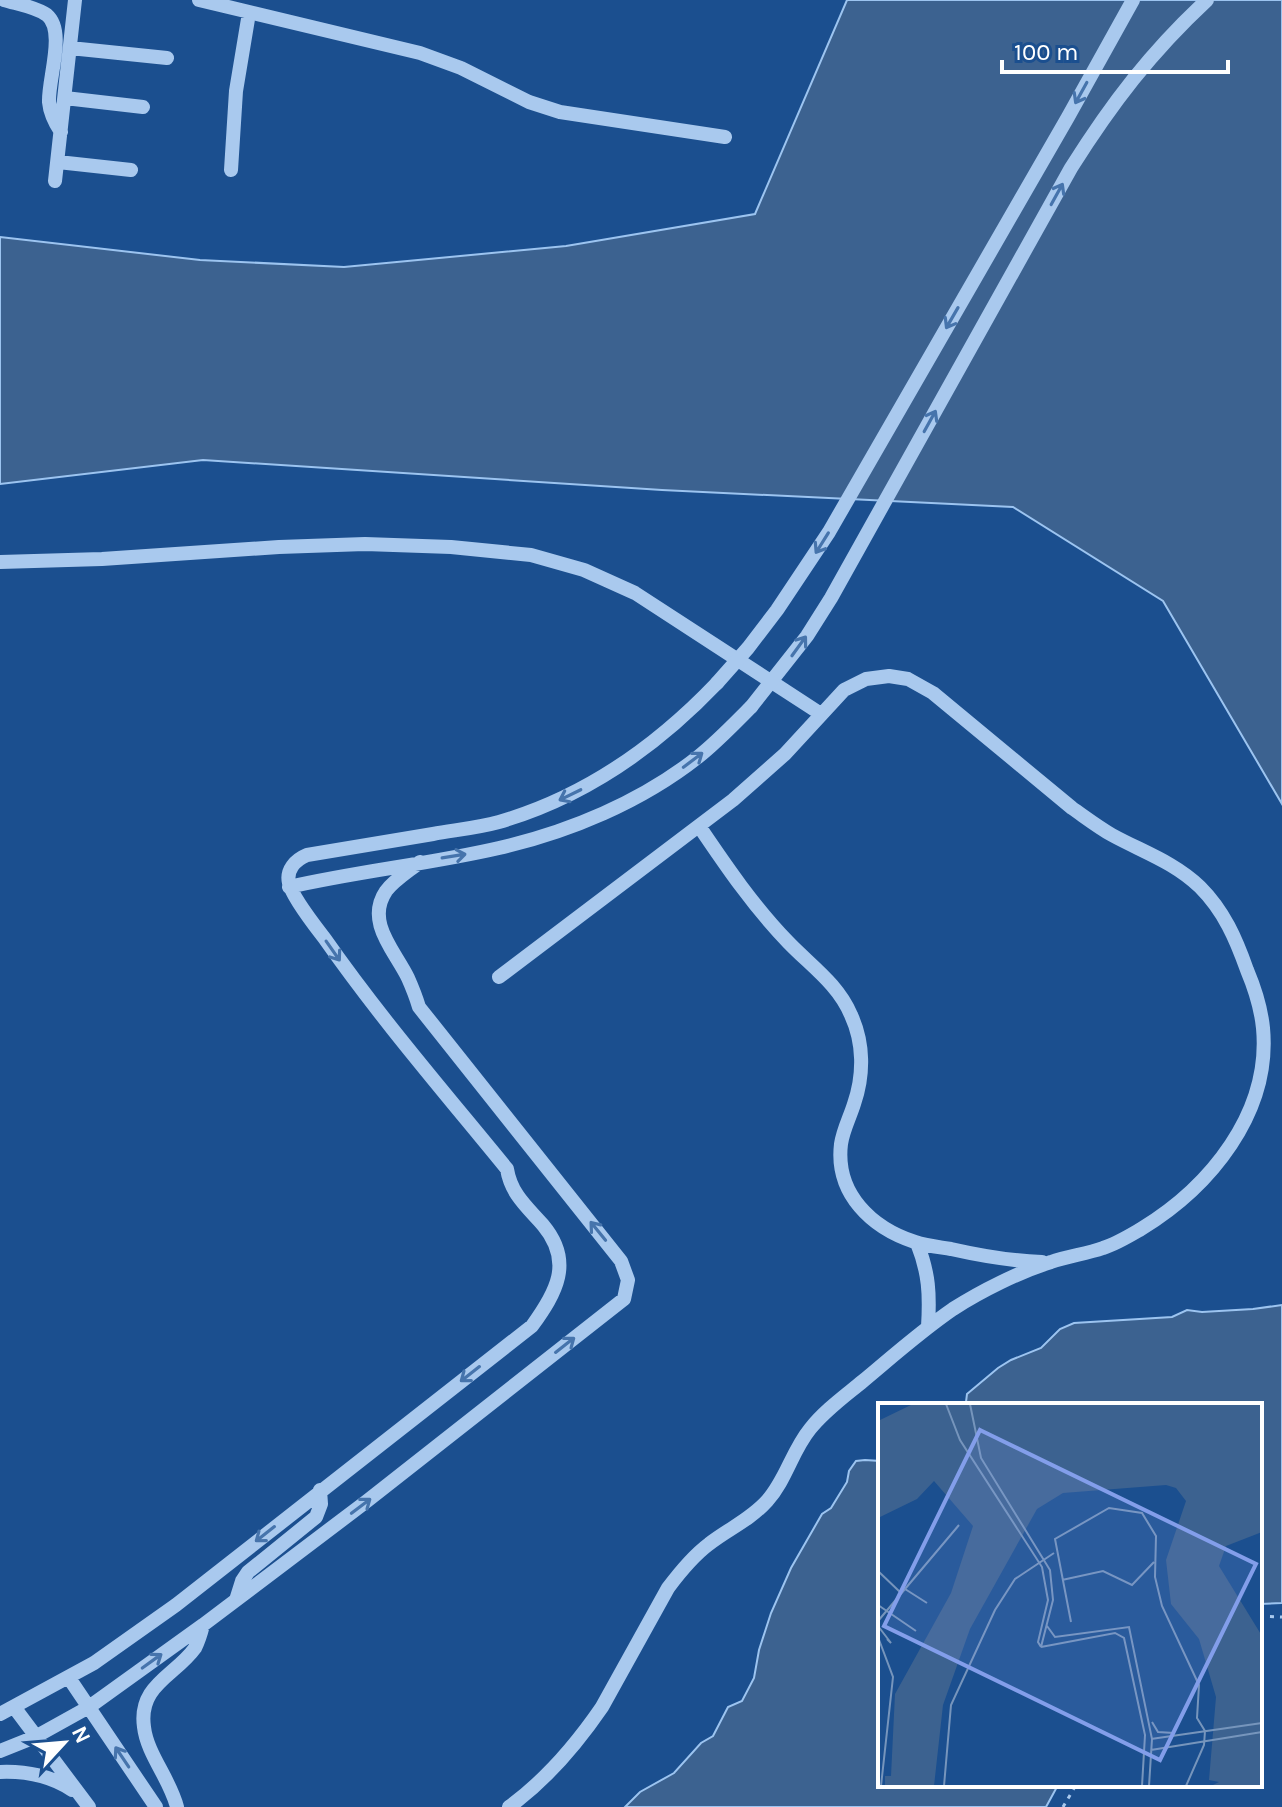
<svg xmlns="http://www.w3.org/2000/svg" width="1282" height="1807" viewBox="0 0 1282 1807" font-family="Karla,sans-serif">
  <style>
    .water { fill: #3c6290; stroke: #9cc4f0; stroke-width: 2 }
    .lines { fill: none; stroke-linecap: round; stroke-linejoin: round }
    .path { stroke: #a9c9ee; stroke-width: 3; stroke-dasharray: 4 6; stroke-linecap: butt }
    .minor { stroke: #a9c9ee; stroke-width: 14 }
    .minor-bridge { stroke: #a9c9ee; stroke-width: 14 }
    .oneway { stroke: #4674ac }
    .inset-road { fill: none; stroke: #7695bc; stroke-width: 2 }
    .view { fill: #839eea; fill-opacity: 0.15; stroke: #839eea; stroke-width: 4 }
    .inset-edge { fill: none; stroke: #fff; stroke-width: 4 }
  </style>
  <rect width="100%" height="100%" fill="#1b4f8f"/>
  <path class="water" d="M847 0H1282V804L1163 601 1013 507 662 490 203 460 0 484V237L200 260 344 267 566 246 755 214Z
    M1282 1305V1603L1260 1604V1405H959L966 1402 967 1394 998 1368 1011 1360 1041 1348 1060 1329 1074 1323 1172 1317 1187 1310 1202 1312 1253 1309Z
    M865 1460 880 1461V1785H1058L1046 1807H625L640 1792 674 1773 701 1743 713 1736 728 1707 742 1701 754 1678 759 1650 771 1613 791 1568 822 1514 831 1508 847 1482 849 1471 856 1461Z"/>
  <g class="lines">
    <path class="path" d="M1260 1616 1282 1617
      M1063 1807 1076 1785"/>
    <path class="minor" d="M4 0C17 4 36 7 47 15 66 31 48 79 49 102 50 113 55 123 61 132
      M199 0 420 53 461 68 529 102 560 112 725 137
      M70 48 167 58
      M65 98 143 107
      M58 162 131 170
      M231 170 236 91 249 13
      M55 181 75 0
      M0 562 102 559 279 547 365 544 451 547 531 555 584 570 635 593 821 714
      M699 826C726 866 754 907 788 942 811 966 838 984 851 1015 864 1043 864 1075 854 1104 850 1117 843 1130 841 1144 835 1194 872 1228 915 1242 927 1246 939 1247 951 1249 982 1256 1010 1261 1042 1262
      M289 887C359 871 430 864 499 848 569 832 641 802 698 757 717 742 734 724 751 707
      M499 977 733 800 785 754 844 690 866 679 889 676 908 679 933 693 1072 808C1085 817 1098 827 1112 835 1143 852 1174 862 1200 887 1224 911 1236 939 1247 970 1255 989 1261 1008 1263 1028 1271 1113 1210 1187 1141 1229 1129 1236 1116 1244 1103 1248 1086 1254 1068 1256 1051 1262 1019 1272 981 1291 953 1309 921 1331 893 1356 863 1381 845 1396 825 1410 810 1429 792 1451 786 1480 767 1501 750 1520 728 1529 709 1544 693 1556 680 1572 668 1588L602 1707C576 1745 546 1780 509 1807
      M917 1243C929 1273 930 1294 928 1327
      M236 1600 242 1581 248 1572 316 1517 321 1504 320 1490
      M69 1678 156 1807
      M14 1707 89 1807
      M0 1714 94 1663 176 1605 532 1326C556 1293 574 1262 543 1225 527 1207 511 1194 507 1169 445 1093 381 1019 325 939 315 926 292 897 289 883 286 870 295 860 307 855 349 848 391 841 433 834 455 830 477 828 499 822 585 797 656 747 717 683
      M0 1751 35 1737 89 1707 203 1625 367 1501 624 1299 628 1280 621 1261 419 1007C416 997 412 987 408 978 395 951 365 922 386 891 394 880 409 871 420 862
      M0 1772C25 1771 51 1776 72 1790
      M177 1807C170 1779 147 1754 144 1727 138 1685 175 1676 195 1648 199 1640 201 1633 203 1625"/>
    <path class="minor-bridge" d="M717 683 748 648 777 610 829 532 1068 117 1133 0
      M751 707 807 636 831 598 1071 168C1112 103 1151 52 1207 0"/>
  </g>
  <defs><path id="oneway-shaft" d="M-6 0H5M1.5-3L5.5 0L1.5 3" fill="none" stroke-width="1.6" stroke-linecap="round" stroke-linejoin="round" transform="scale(2)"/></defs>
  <g class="oneway">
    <use href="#oneway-shaft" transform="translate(1081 93) rotate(119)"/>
    <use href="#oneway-shaft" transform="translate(1057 194) rotate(-61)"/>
    <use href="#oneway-shaft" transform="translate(952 318) rotate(120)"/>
    <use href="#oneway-shaft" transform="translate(930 421) rotate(-61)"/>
    <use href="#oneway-shaft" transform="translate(822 543) rotate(122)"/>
    <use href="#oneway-shaft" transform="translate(799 646) rotate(-54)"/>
    <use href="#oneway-shaft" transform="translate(693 760) rotate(-37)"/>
    <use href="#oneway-shaft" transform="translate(570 795) rotate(154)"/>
    <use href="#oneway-shaft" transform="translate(454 856) rotate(-9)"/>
    <use href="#oneway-shaft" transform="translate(333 951) rotate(55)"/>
    <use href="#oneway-shaft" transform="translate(598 1231) rotate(-129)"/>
    <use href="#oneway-shaft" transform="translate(565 1345) rotate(-38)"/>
    <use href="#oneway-shaft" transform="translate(470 1374) rotate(142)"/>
    <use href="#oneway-shaft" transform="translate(361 1506) rotate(-37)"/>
    <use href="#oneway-shaft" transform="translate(265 1534) rotate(142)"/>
    <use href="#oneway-shaft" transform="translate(152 1661) rotate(-36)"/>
    <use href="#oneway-shaft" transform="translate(122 1757) rotate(-124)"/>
  </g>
  <g transform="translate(878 1403)">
    <rect width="384" height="384" fill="#1b4f8f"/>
    <path d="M35 1H384V129L348 143 341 163 384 233V383H333L341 379 331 377 338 294 321 236 293 201 288 157 308 98 298 85 288 82 185 90 159 106 92 226 65 302 56 383H7V373H13L17 291 73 190 95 123 56 78 39 96 0 115V18Z" fill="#3c6290"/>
    <path class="inset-road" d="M68 1 82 37 164 164 170 197 160 239 163 244M92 1 103 55 172 167 175 197 163 244M0 168 23 190M184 177 225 168 254 182 276 159M27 186 49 200M0 202 38 228M0 218 81 122M193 219 177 136 231 105 264 110 278 133 277 174 284 203 321 282 319 315 327 328 326 342 308 383M0 223 13 240 9 236M169 223 177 234 251 224 274 336 271 383M0 234 15 274 3 383M163 244 237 230 246 235 267 332 264 383M274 319 280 329 296 330M273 336 384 320M273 347 384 329M66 383 73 302 117 207 137 176 176 150"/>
    <path class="view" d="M102 27 378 161 282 357 6 223Z"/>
    <rect width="384" height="384" class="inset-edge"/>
  </g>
  <g transform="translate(64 1743) rotate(64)" stroke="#1b4f8f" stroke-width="6" paint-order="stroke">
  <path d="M0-6L14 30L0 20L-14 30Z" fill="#ffffff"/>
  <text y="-12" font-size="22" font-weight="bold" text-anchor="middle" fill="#ffffff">N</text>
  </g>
  <path d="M1002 60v12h226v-12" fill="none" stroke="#ffffff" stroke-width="4"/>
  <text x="1014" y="60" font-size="24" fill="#ffffff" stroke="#1b4f8f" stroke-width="6" paint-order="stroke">100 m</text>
</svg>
